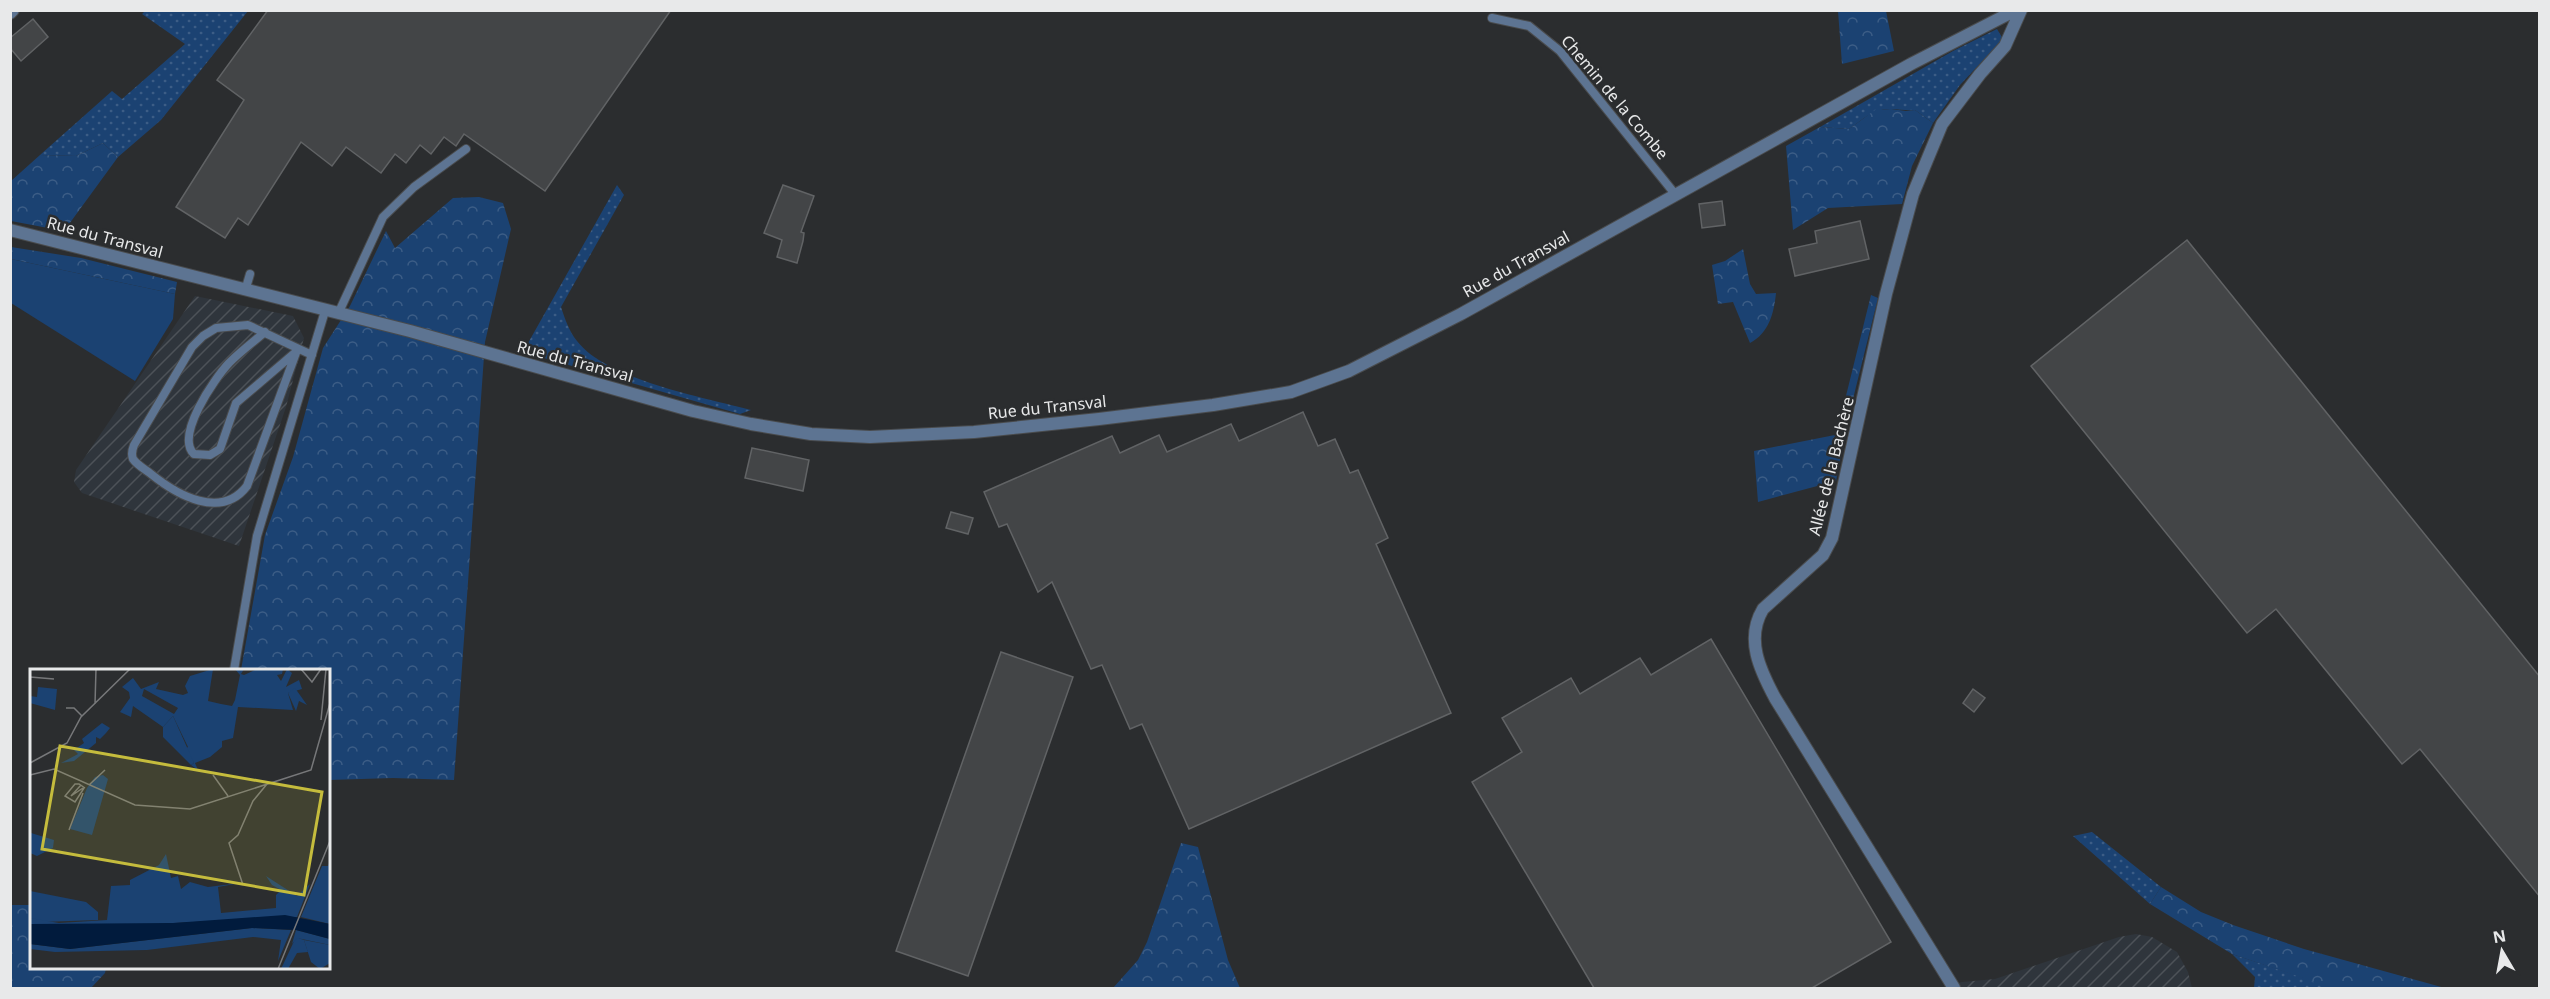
<svg xmlns="http://www.w3.org/2000/svg" width="2550" height="999" viewBox="0 0 2550 999" font-family="'Noto Sans',sans-serif">
  <style>
    .industrial { fill: url(#industrial-furrows) }
    .grass { fill: url(#grass-dots) }
    .forest { fill: url(#forest-crowns) }
    .garden { fill: #1b4272 }
    .building { fill: #434547; stroke: #616365; stroke-width: 1.5 }
    .lines { fill: none; stroke-linecap: round; stroke-linejoin: round }
    .service-casing { stroke: #494b4d; stroke-width: 10 }
    .minor-casing { stroke: #494b4d; stroke-width: 14 }
    .service { stroke: #5d7492; stroke-width: 8 }
    .minor { stroke: #5d7492; stroke-width: 12 }
    .labels { text-anchor: middle; dominant-baseline: central; stroke-width: 5; stroke-linejoin: round; paint-order: stroke }
    .street-label { font-size: 16px; fill: #e8e9ea; stroke: #2b2d2f }
    .inset-road { fill: none; stroke: #77787a; stroke-width: 1.5 }
    .view { fill: #c5bc3d; fill-opacity: 0.15; stroke: #c5bc3d; stroke-width: 3 }
    .inset-edge { fill: none; stroke: #e8e9ea; stroke-width: 3 }
  </style>
  <defs>
    <pattern id="industrial-furrows" width="10" height="10" patternUnits="userSpaceOnUse" patternTransform="scale(1.5)"><rect width="10" height="10" fill="#2f353c"/><path d="M-1 1l2-2M0 10L10 0M9 11l2-2" fill="none" stroke="#4d5258"/></pattern>
    <pattern id="grass-dots" width="8" height="8" patternUnits="userSpaceOnUse" patternTransform="scale(1.5)"><rect width="8" height="8" fill="#1b4272"/><path d="M2 2h.1M6 6h.1" fill="none" stroke="#3c5d86" stroke-width="1.8" stroke-linecap="round"/></pattern>
    <pattern id="forest-crowns" width="20" height="18" patternUnits="userSpaceOnUse" patternTransform="scale(1.5)"><rect width="20" height="18" fill="#1b4272"/><path d="M2 6a3 3 0 1 1 6 0M12 15a3 3 0 1 1 6 0" fill="none" stroke="#3c5d86"/></pattern>
  </defs>
  <rect width="100%" height="100%" fill="#2b2d2f"/>
  <path class="industrial" d="M195 296 293 316 304 338 286 407 239 546 82 493 74 482 76 470Z
    M2136 934 2152 937 2177 952 2188 972 2192 988H1938L1962 982 1995 979 2119 937Z"/>
  <path class="grass" d="M145 11H248L161 120 118 157 103 143 76 156 40 155 112 91 122 99 185 44 142 14Z
    M1997 29 2003 39 1960 85 1933 123 1915 110C1906 111 1900 109 1891 109 1874 108 1863 119 1849 129L1820 127 1953 51Z
    M617 185 624 195 561 307C565 319 569 331 577 341 607 380 703 397 751 410L740 414 523 352Z
    M2092 832 2161 887 2150 904 2073 836Z
    M2232 954 2332 987 2254 988 2255 977Z"/>
  <path class="forest" d="M1838 11H1886L1894 51 1842 64Z
    M1891 109 1906 111 1915 110 1933 123 1912 166 1902 204 1828 208 1793 230 1786 146 1820 127 1849 129 1875 110Z
    M103 143 118 157 64 231 11 221V181L40 155 76 156Z
    M479 197 503 203 511 229 485 342 454 780 393 778 329 780 328 670H241L265 535 293 457 323 348 350 306 386 231 395 248 453 198Z
    M11 247 81 258 177 282 175 294 11 259Z
    M1743 249 1750 284 1756 294 1776 293C1774 313 1769 333 1750 343L1733 302 1718 304 1712 265 1725 261Z
    M1871 295 1878 298 1848 419 1841 416Z
    M1845 433 1836 481 1758 502 1754 451Z
    M1181 843 1198 847 1228 960 1240 988H1113L1138 960 1147 942Z
    M2161 887 2201 912 2233 925 2304 949 2445 988H2332L2232 954 2150 904Z
    M11 905H31L32 968H106L105 973 91 988H11Z"/>
  <path class="garden" d="M11 259 175 294 173 319 135 381 11 303Z"/>
  <path class="building" d="M268 10H671L545 191 464 134 456 146 444 137 431 154 420 145 406 163 395 154 381 173 346 147 332 166 301 142 248 225 238 218 225 238 176 207 244 100 217 80Z
    M33 19 48 37 21 61 10 48V38Z
    M783 185 814 196 801 232 804 233 803 241 797 263 777 257 782 240 764 233Z
    M1722 201 1725 225 1702 228 1699 204Z
    M1860 221 1869 259 1795 276 1789 249 1817 243 1815 231Z
    M2187 240 2540 677V897L2420 749 2402 764 2276 609 2247 633 2031 366Z
    M1303 412 1318 446 1335 439 1350 473 1358 470 1388 538 1376 544 1451 713 1189 829 1142 724 1130 729 1102 665 1091 669 1052 582 1038 592 1007 524 999 527 984 492 1112 436 1120 453 1159 435 1167 452 1231 424 1239 441Z
    M752 448 809 460 803 491 745 478Z
    M951 512 973 518 968 534 946 528Z
    M1711 639 1891 942 1812 988H1594L1472 782 1522 752 1502 718 1571 678 1580 694 1640 658 1651 675Z
    M1001 652 1073 677 968 976 896 951Z
    M1973 689 1985 698 1974 712 1963 703Z"/>
  <g class="lines">
    <g class="service-casing">
      <path id="service" d="M1492 18 1529 26 1560 51 1675 194
        M245 291 250 274
        M338 314 383 217 414 187 466 149
        M265 332C253 342 240 352 229 363 214 379 175 436 194 454L210 455 220 449 236 403 297 351
        M297 350 247 486C221 520 177 495 151 474 146 470 137 465 133 459 131 454 132 450 134 445L192 347 203 336 216 328 248 325 312 355
        M234 670 257 536 325 311"/>
    </g>
    <g class="minor-casing">
      <path id="minor" d="M10 13 13 10
        M10 230 410 331 693 411 751 424 811 434 870 437 974 432 1099 419 1213 405 1291 392 1349 371 1461 314 1911 64 2016 10
        M1954 988 1775 698C1760 670 1745 639 1763 609L1823 555 1832 538 1886 294 1913 194 1942 124 1980 74 2005 46 2021 10"/>
    </g>
    <use href="#service" class="service"/>
    <use href="#minor" class="minor"/>
  </g>
  <g class="labels">
    <g class="street-label">
      <text transform="translate(1615 97) rotate(50)">Chemin de la Combe</text>
      <text transform="translate(105 237) rotate(15)">Rue du Transval</text>
      <text transform="translate(1516 264) rotate(-29)">Rue du Transval</text>
      <text transform="translate(575 361) rotate(15)">Rue du Transval</text>
      <text transform="translate(1047 407) rotate(-6)">Rue du Transval</text>
      <text transform="translate(1831 466) rotate(-76)">Allée de la Bachère</text>
    </g>
  </g>
  <g transform="translate(30 669)">
    <rect width="300" height="300" fill="#2b2d2f"/>
    <path d="M183 0 178 32 191 35 202 37 205 31 210 6 205 0H214L211 5 214 6 227 0H253L252 5 247 6 251 12 257 0 262 4 256 18 269 11 272 20 258 24 263 41 208 38 203 69 192 72V78L180 88 165 94 168 101 161 96 164 94 155 80 158 78 143 47 133 58 103 37 101 48 90 43 100 29 99 23 92 18 103 9 111 20 129 13 126 20 153 26 158 24 155 17 160 7ZM114 20 148 39 144 45 112 27ZM8 18 27 20 25 41 0 34V27L7 28ZM72 54 80 59 76 64 70 70 66 68V74L44 92 31 94 48 85 44 81 54 74 52 70ZM0 222 56 233 68 243V251L11 253 0 249ZM266 268 274 271 278 283 267 284 258 300H251Z" fill="#1b4272" fill-rule="evenodd"/>
    <path d="M265 19 277 36 269 32 266 42 258 24ZM73 106 78 110 62 166 40 160 57 119 65 108ZM1 164 24 171 23 179 7 187 0 184ZM136 185 141 209 148 207 151 220 160 213 178 218 210 214 188 218 191 244 246 239V226L251 221 242 216 236 207 267 227 280 215 267 248 124 255H0V249L29 254 77 251 81 217 100 216V211L129 196ZM300 192V255L271 248 292 197H298ZM222 259 261 261 248 292 251 271 223 268 117 281 25 283 0 280V275L40 280ZM266 261 300 270V276L267 269 262 275Z" fill="#1b4272"/>
    <path d="M143 47 164 94 161 96 133 68V58ZM274 271 300 276V294L290 300 281 293Z" fill="#1b4272"/>
    <path d="M255 246 300 255V270L266 261 222 259 40 280 0 275V255L143 254Z" fill="#011b3d"/>
    <path class="inset-road" d="M271 0 282 13 291 0M0 8 24 10M65 35 66 0M36 39H44L52 47M291 51 296 0M0 94 37 74 51 48 100 0M0 106 24 100 105 136 160 140 281 101 300 34M183 106 198 127M51 116 41 127 53 119M59 116 75 101M54 119 45 133 35 127 45 115H49L55 119M39 161 53 124M213 216 199 174 208 166 223 132 237 115M248 300 300 172"/>
    <path class="view" d="M30 77 292 123 274 226 12 180Z"/>
    <rect width="300" height="300" class="inset-edge"/>
  </g>
  <rect width="2550" height="999" fill="none" stroke="#e8e9ea" stroke-width="24"/>
  <g transform="translate(2502 951) rotate(350)" stroke="#2b2d2f" stroke-width="4.5" paint-order="stroke">
  <path d="M0-4.5L10 22L0 15L-10 22Z" fill="#e8e9ea"/>
  <text y="-9" font-size="16" font-weight="bold" text-anchor="middle" fill="#e8e9ea">N</text>
  </g>
</svg>
